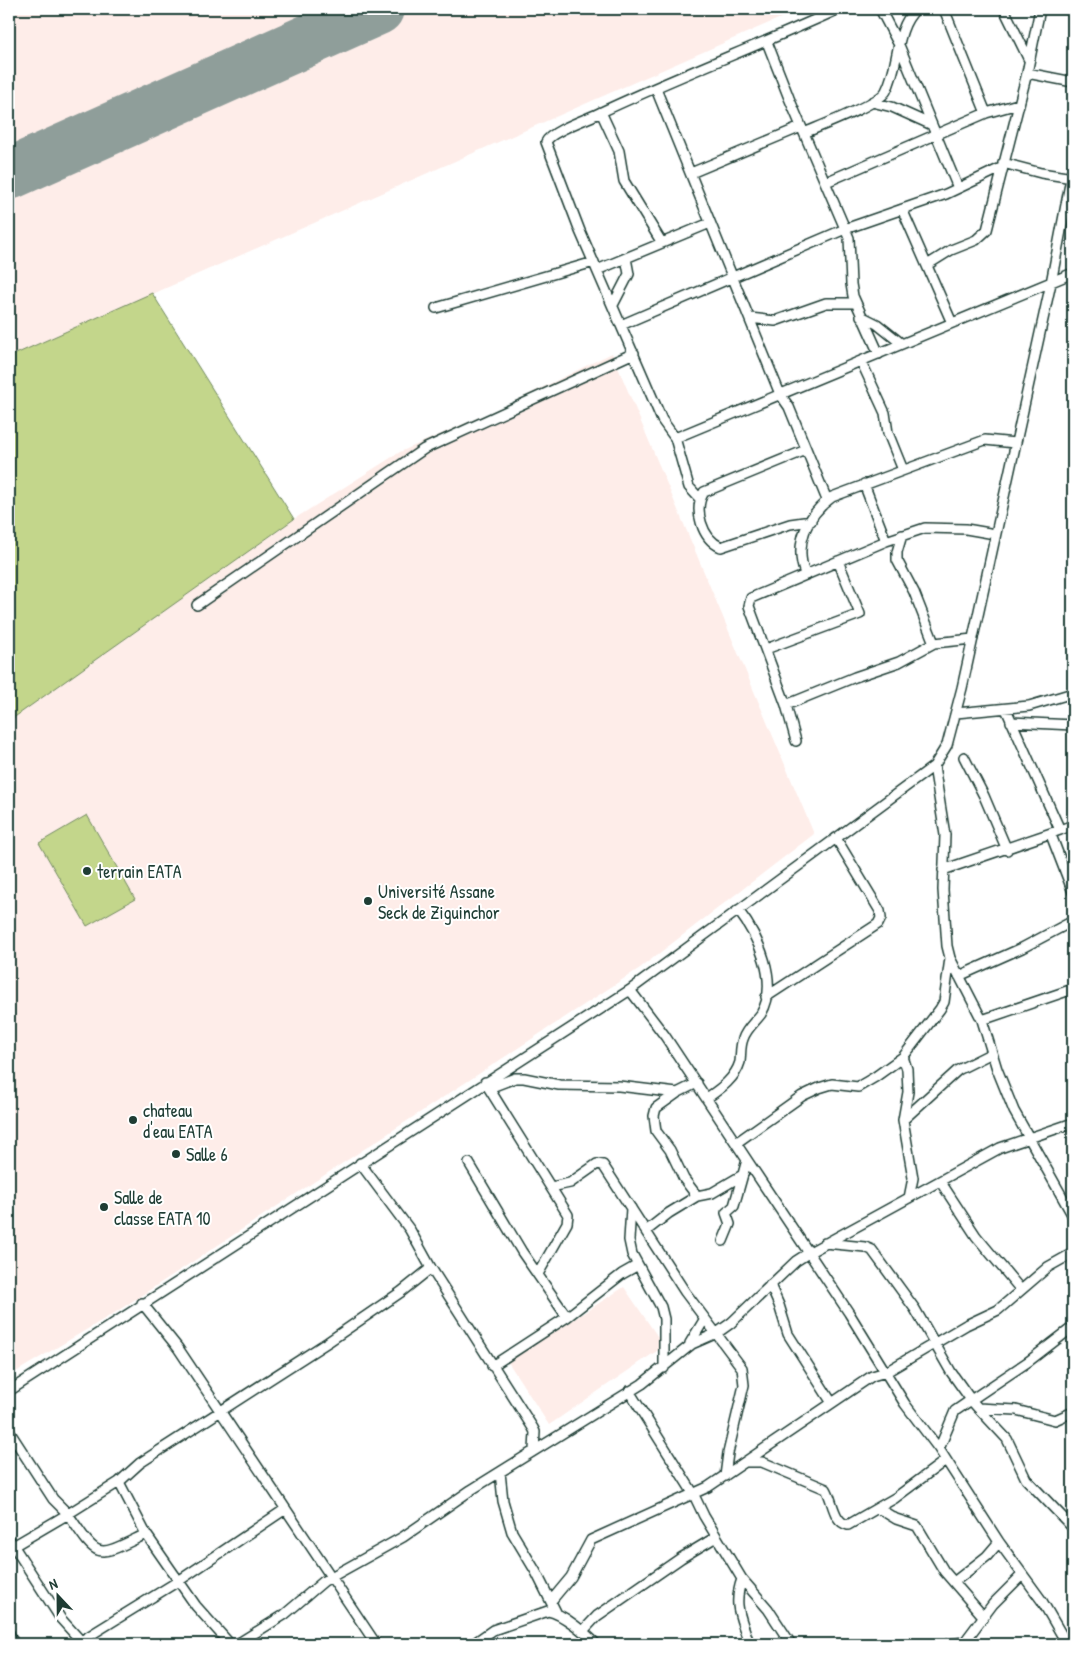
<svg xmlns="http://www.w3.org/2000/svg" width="1082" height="1653" viewBox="0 0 1082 1653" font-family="'Patrick Hand',sans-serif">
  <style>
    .built { fill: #feede9 }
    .green { fill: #c3d68b; stroke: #718a60 }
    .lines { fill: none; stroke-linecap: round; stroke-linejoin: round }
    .runway { stroke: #8f9e9a; stroke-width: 52 }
    .minor-casing { stroke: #1f3d34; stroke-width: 12 }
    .minor { stroke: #fff; stroke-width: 9 }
    .poi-dot { fill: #1f3d34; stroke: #fff; stroke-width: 2 }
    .labels { text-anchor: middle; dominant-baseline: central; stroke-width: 4; stroke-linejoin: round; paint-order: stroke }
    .poi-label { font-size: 18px; fill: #1f3d34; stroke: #fff; text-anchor: start }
  </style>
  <rect width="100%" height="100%" fill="#fff"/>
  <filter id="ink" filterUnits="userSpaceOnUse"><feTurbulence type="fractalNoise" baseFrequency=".02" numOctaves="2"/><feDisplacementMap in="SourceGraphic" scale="10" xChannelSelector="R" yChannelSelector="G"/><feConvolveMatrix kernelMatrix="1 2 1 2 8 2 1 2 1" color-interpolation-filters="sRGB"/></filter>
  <g filter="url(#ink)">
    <path class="built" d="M9 9H801L9 357Z
      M612 353 814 834 640 968 116 1312 9 1376V721L294 519 400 452 509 404Z
      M624 1287 664 1346 549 1425 508 1362Z"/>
    <path class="green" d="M152 293 294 519 9 721V357Z
      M87 815 135 899 87 926 39 843Z"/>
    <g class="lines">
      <path class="runway" d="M9 174 378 9"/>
      <g class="minor-casing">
        <path id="minor" d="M880 9 899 45 958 188
          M944 9 986 113
          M1004 9 1029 60
          M767 42 789 98 849 238 851 284 853 296 879 354
          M1027 73 1073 82
          M656 89 780 394 789 407 827 500
          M872 102 892 107 932 125
          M601 112 619 151 624 181 662 243
          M804 133C820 126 879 104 886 91 900 65 894 30 916 9
          M1003 163 1041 173 1073 178
          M691 173 801 127
          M826 182 986 113 1018 104
          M902 209 952 323
          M927 265 951 250 976 240 987 230 1027 73 1040 9
          M597 270 710 223
          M613 305 629 274 626 258
          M436 308 594 262
          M861 316 877 324 902 344
          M750 318 775 321 826 303H855
          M621 325 845 229 946 194 1001 168
          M861 361 885 413 888 433 903 470
          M675 438 1073 273
          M806 450 704 492C693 509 702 539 721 547L790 524 811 521
          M864 484 886 541
          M700 499 689 487 675 438 662 420 580 231 546 142C550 132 584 120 595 115 675 77 758 46 839 9
          M902 535 897 552V560L914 592 934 643
          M805 574C794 544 806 516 832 497L985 440 1015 443
          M197 605 424 449 634 353
          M766 649 860 614 838 561
          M786 705 855 677 899 662 934 643 973 639
          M956 713 1029 706 1073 693
          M1011 722 1073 725
          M796 741 786 705 749 606 751 598 886 541 925 528 966 529 995 534
          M964 757 984 796 1007 850
          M934 766 945 835 943 890 947 946 950 958 982 1020 997 1069 1014 1111 1073 1216
          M1060 830 1073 825
          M1051 835 1073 892
          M943 870 1060 830 1006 709
          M959 976 1022 948 1073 921
          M630 990 665 1036 747 1160 734 1206 726 1213 730 1224 723 1241
          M766 997 878 924 881 918 880 911 836 838
          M982 1020 1073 989
          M903 1057 907 1069 908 1092 903 1120 913 1178 909 1198
          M485 1082 568 1215 567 1223 538 1274
          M489 1088 515 1078H524L559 1085 619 1086 677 1093 697 1083
          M677 1093 656 1108 654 1116 656 1131 670 1150 684 1179 697 1196 712 1193 741 1176
          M707 1098C720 1089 735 1079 740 1062 741 1054 740 1046 743 1039 746 1029 755 1022 761 1014 780 982 758 936 738 910
          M903 1120 958 1070 992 1053
          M736 1143 802 1096 819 1088 832 1084 858 1087 875 1077 903 1057 940 1009 944 1002 950 958
          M747 1160 849 1313 905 1404 939 1449 999 1542 1042 1601 1067 1644
          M360 1163 410 1230 431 1268 533 1428 535 1432 534 1450
          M469 1163 522 1252 567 1317
          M940 1181 976 1236 1021 1290
          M551 1187 570 1183 597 1164 603 1165 685 1292 742 1368 744 1385 728 1453 725 1476
          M631 1208 629 1240 632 1254 661 1307 664 1319V1368
          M646 1231 669 1213 697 1196
          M825 1243 865 1247 872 1250 915 1309 951 1372 971 1400 955 1411 939 1449
          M770 1285 779 1305 788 1334 832 1403
          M142 1303 178 1348 376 1644
          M1073 1327 1029 1361 971 1400 978 1408 1016 1410 1055 1420 1073 1412
          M690 1343 704 1320
          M492 1366 567 1317 622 1274 638 1265
          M9 1391 630 990 934 766 947 745 962 688 1051 283 1073 168
          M629 1391 693 1493 704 1516 742 1579 768 1609 791 1644
          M978 1408 1007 1439 1026 1479 1073 1528
          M9 1431 53 1499 68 1514 119 1482 140 1463 328 1342 401 1292 431 1268
          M745 1462H762L826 1489C833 1500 833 1522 848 1525L895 1498 946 1460
          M500 1472 503 1501 512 1532 536 1572 557 1614
          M119 1482 146 1534 196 1606 230 1644
          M878 1508 896 1519 917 1526 944 1571 983 1616
          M9 1539 61 1619 81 1641 180 1580 284 1510
          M10 1548 68 1514C100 1561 95 1558 146 1534
          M742 1579C732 1607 742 1618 749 1644
          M954 1582 987 1556 999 1542
          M551 1601 571 1577 591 1540 708 1487 872 1376 886 1372 966 1325 998 1310 1048 1267 1073 1253
          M583 1631 597 1616 681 1558 716 1537
          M9 1633 14 1644
          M237 1644 284 1615 324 1581 403 1537 471 1490 642 1384 692 1344 717 1333 731 1323 796 1261 810 1252 1000 1148 1073 1123
          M473 1644 493 1630 548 1611C562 1613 587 1634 596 1644
          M949 1644 965 1642
          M963 1644 993 1604 1022 1575"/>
      </g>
      <use href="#minor" class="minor"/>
    </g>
  </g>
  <g class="poi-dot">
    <circle cx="87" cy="871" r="5"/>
    <circle cx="368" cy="901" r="5"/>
    <circle cx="133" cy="1120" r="5"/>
    <circle cx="176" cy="1154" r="5"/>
    <circle cx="104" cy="1207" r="5"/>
  </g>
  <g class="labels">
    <g class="poi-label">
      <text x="97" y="871">terrain EATA</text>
      <text x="378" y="891">Université Assane<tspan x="378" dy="21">Seck de Ziguinchor</tspan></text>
      <text x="143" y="1110">chateau<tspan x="143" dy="21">d'eau EATA</tspan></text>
      <text x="186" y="1154">Salle 6</text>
      <text x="114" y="1197">Salle de<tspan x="114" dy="21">classe EATA 10</tspan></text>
    </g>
  </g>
  <rect width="1082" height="1653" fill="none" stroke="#fff" stroke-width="30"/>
  <rect x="15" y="15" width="1052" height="1623" fill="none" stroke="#1f3d34" stroke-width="2" filter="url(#ink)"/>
  <g transform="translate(58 1596) rotate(338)" stroke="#ffffff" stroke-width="4" paint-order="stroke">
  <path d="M0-4L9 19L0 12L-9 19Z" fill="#1f3d34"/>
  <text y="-8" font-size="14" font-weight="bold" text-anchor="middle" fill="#1f3d34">N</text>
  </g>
</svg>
